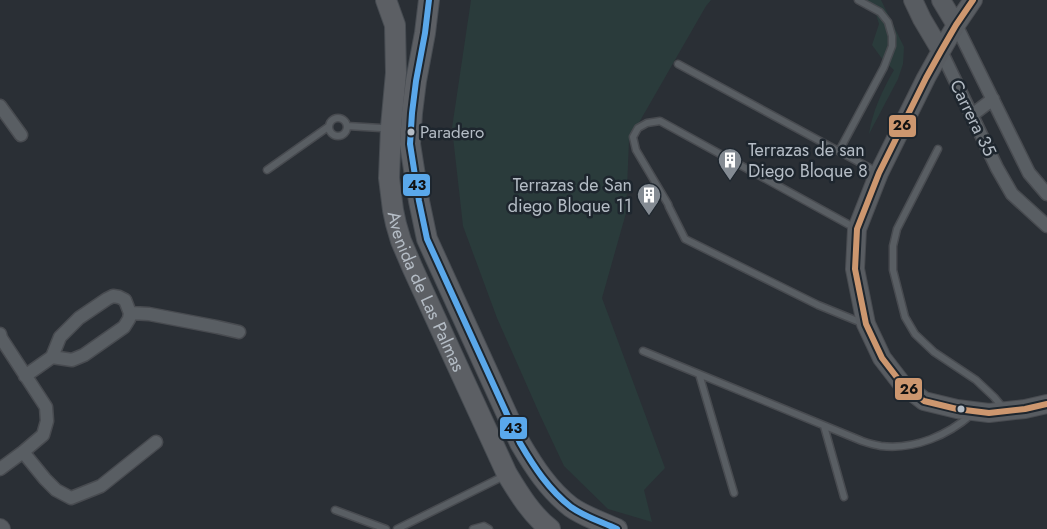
<svg xmlns="http://www.w3.org/2000/svg" width="1047" height="529" viewBox="0 0 1047 529" font-family="Jost,sans-serif">
  <style>
    .green { fill: #2a3b3b }
    .lines { fill: none; stroke-linecap: round; stroke-linejoin: round }
    .lane-casing { stroke: #484b50; stroke-width: 9 }
    .street-casing { stroke: #484b50; stroke-width: 15 }
    .secondary-casing { stroke: #484b50; stroke-width: 20 }
    .primary-casing { stroke: #474c52; stroke-width: 22 }
    .lane { stroke: #595e63; stroke-width: 6 }
    .street { stroke: #595e63; stroke-width: 12 }
    .secondary { stroke: #585c61; stroke-width: 18 }
    .primary { stroke: #5c5f64; stroke-width: 20 }
    .bus-1-casing { stroke: #1e262e; stroke-width: 10 }
    .bus-2-casing { stroke: #1e262e; stroke-width: 10 }
    .bus-1 { stroke: #5aa8eb; stroke-width: 6 }
    .bus-2 { stroke: #cd976f; stroke-width: 6 }
    .bus-dot { fill: #b4bcc5; stroke: #1e262e; stroke-width: 2 }
    .labels { text-anchor: middle; dominant-baseline: central; stroke-width: 5; stroke-linejoin: round; paint-order: stroke }
    .bus-label { font-size: 17px; fill: #b4bcc5; stroke: #1e262e; text-anchor: start }
    .street-label { font-size: 18px; fill: #b4bcc5; stroke: #1e262e }
    .poi-label { font-size: 18px; fill: #b4bcc5; stroke: #1e262e; text-anchor: start }
    .line-badge { stroke: #1e262e; stroke-width: 2 }
    .pale-badge-label { font-size: 14px; text-anchor: middle; font-weight: bold; fill: #111 }
  </style>
  <rect width="100%" height="100%" fill="#2a2f35"/>
  <path class="green" d="M471 0H711L706 6 629 140 626 213 602 298 665 468 644 490 652 522 608 509 564 466 540 415 497 318 463 226 452 128Z
    M859 0H881L904 47 903 64 898 79 869 134C872 112 883 89 894 70L883 60 872 45 879 24 874 8Z"/>
  <g class="lines">
    <g class="lane-casing">
      <path id="lane" d="M678 64 879 173
        M329 127a9 9 0 1 1 18 0a9 9 0 1 1-18 0Z
        M347 126 381 128 387 127
        M938 149 897 229 893 246V270L905 317 915 334 934 352 976 380 994 397 1004 409
        M839 151 884 67 892 46V36L888 22 880 12 858 0
        M267 170 328 127
        M855 228 660 121 647 123 638 128 633 137 636 150 668 204 669 207 685 239 818 305 862 323
        M643 351 862 441C868 443 875 445 881 446 915 450 948 435 972 414
        M699 374 734 493
        M824 426 844 497
        M335 510 386 529
        M397 529 506 475
        M473 529 484 526 489 529"/>
    </g>
    <g class="street-casing">
      <path id="street" d="M956 25 1029 173 1047 194
        M941 51 997 168 1012 194 1047 226
        M0 106 21 135
        M972 115 993 99
        M0 334 1 338 46 407 47 421 43 435 23 452 0 469
        M52 357 72 360 84 355 124 327 129 319 130 313
        M25 376 52 357 60 337 79 318 107 299 113 296 119 297 125 300 130 313 149 314 217 327 239 332
        M23 452 45 479 56 490 71 498 101 486 156 442"/>
    </g>
    <g class="secondary-casing">
      <path id="secondary" d="M913 0 922 19 941 51
        M941 0 956 25
        M973 0 956 25 941 51 926 78 879 173 857 229 855 269 866 324 882 358 902 384 924 401 957 409 989 413 1025 409 1047 404
        M0 528 1 529"/>
    </g>
    <g class="primary-casing">
      <g id="primary">
        <path id="s1" d="M386 0 395 25 396 73 391 127 389 178 393 210 396 224 401 241 413 269 507 474C519 494 532 515 550 529"/>
        <path d="M429 0 425 33 416 81 412 113 410 144 419 201 427 239 520 443C534 467 549 490 571 507 585 517 602 522 617 529"/>
      </g>
    </g>
    <use href="#lane" class="lane"/>
    <use href="#street" class="street"/>
    <use href="#secondary" class="secondary"/>
    <use href="#primary" class="primary"/>
    <g class="bus-1-casing">
      <path id="bus-1" d="M429 0 425 33 416 81 412 113 410 144 419 201 427 239 520 443C534 467 549 490 571 507 585 517 602 522 617 529"/>
    </g>
    <g class="bus-2-casing">
      <path id="bus-2" d="M973 0 956 25 941 51 926 78 879 173 857 229 855 269 866 324 882 358 902 384 924 401 957 409 989 413 1025 409 1047 404"/>
    </g>
    <use href="#bus-1" class="bus-1"/>
    <use href="#bus-2" class="bus-2"/>
  </g>
  <defs>
    <g id="building-pin" transform="scale(1.25)"><path d="M0 17L-7.5 6A9.5 9.5 0 1 1 7.5 6Z" fill="#848b93" stroke="#1e262e"/><path d="M-4-6H4V6H1V3H-1V6H-4ZM-2.5-4.3h1.7v1.8h-1.7ZM.8-4.3h1.7v1.8H.8ZM-2.5-1h1.7V.8h-1.7ZM.8-1h1.7V.8H.8Z" fill="#fff"/></g>
  </defs>
  <g fill-rule="evenodd">
    <use href="#building-pin" x="730" y="160"/>
    <use href="#building-pin" x="649" y="195"/>
  </g>
  <g class="bus-dot">
    <circle cx="411" cy="132" r="4.5"/>
    <circle cx="961" cy="409" r="4.5"/>
  </g>
  <g class="labels">
    <g class="bus-label">
      <text x="420" y="132">Paradero</text>
    </g>
    <g class="street-label">
      <text transform="translate(973 118) rotate(64)">Carrera 35</text>
      <text stroke="none"><textPath href="#s1" startOffset="300">Avenida de Las Palmas</textPath></text>
    </g>
    <g class="poi-label">
      <text x="748" y="150">Terrazas de san<tspan x="748" dy="21">Diego Bloque 8</tspan></text>
      <text x="632" y="185" text-anchor="end">Terrazas de San<tspan x="632" dy="21">diego Bloque 11</tspan></text>
    </g>
  </g>
  <g class="line-badge">
    <rect x="888" y="114" width="29" height="24" rx="5" fill="#cd976f"/>
    <rect x="402" y="173" width="29" height="24" rx="5" fill="#5aa8eb"/>
    <rect x="894" y="377" width="29" height="24" rx="5" fill="#cd976f"/>
    <rect x="499" y="416" width="29" height="24" rx="5" fill="#5aa8eb"/>
  </g>
  <g class="pale-badge-label">
    <text x="902" y="130">26</text>
    <text x="417" y="190">43</text>
    <text x="909" y="394">26</text>
    <text x="513" y="433">43</text>
  </g>
</svg>
